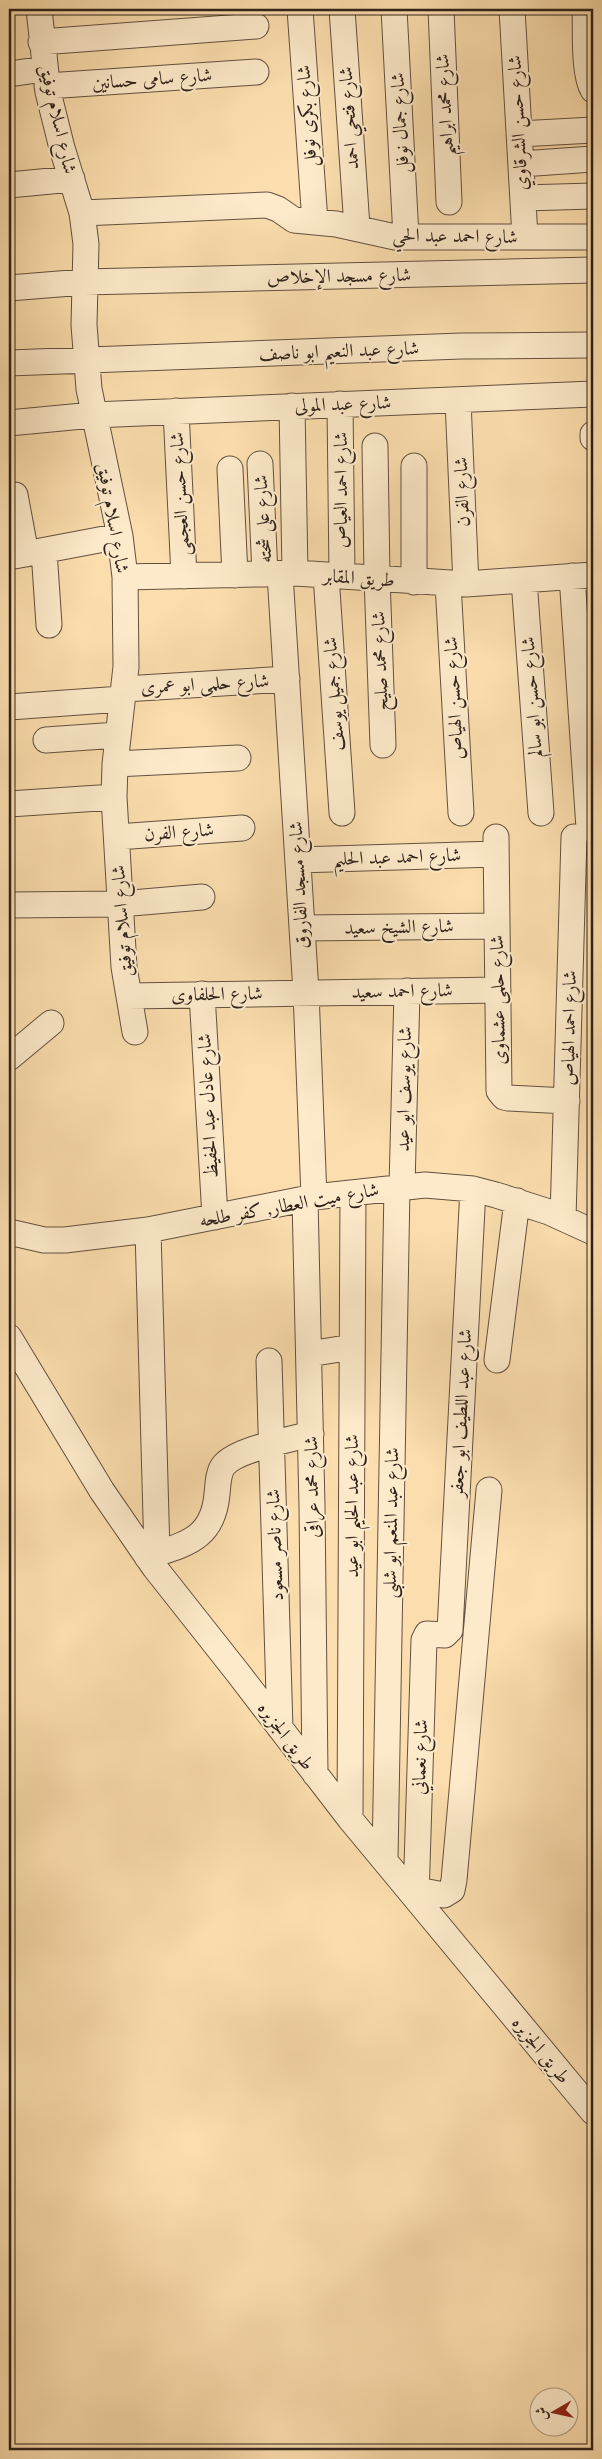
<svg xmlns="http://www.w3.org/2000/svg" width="602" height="2459" viewBox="0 0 602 2459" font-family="Cardo,Amiri,serif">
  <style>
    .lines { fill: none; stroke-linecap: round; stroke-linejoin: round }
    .minor-casing { stroke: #625140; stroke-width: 27 }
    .minor { stroke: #fdeaca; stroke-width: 25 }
    .labels { text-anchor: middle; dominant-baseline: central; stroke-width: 4; stroke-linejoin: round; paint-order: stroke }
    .street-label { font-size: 19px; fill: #2e221c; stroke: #fdeaca }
  </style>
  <rect width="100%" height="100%" fill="#fcdeae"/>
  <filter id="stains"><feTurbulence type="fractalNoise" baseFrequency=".004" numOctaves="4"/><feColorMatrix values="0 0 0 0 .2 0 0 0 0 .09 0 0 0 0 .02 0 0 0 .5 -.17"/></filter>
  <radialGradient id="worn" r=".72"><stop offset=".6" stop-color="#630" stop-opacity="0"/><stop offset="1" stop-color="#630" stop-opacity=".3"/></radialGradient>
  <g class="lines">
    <g class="minor-casing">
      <path id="minor" d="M39 9 48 92 62 148 82 213 86 244 84 325 89 389 120 536 125 577 126 667 115 764 114 797 124 967 135 1032
        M300 9 315 222
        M342 9 357 227
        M394 9 406 237
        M441 9 449 202
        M512 9 525 237
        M585 9C586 29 583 73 593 90
        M41 42 256 26
        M9 74 44 69
        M47 86 256 72
        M519 134 593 130
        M521 164 593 159
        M9 185 72 179
        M523 198 593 196
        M82 213 267 205 278 209 294 220 336 224 395 237H593
        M9 288 84 282 593 270
        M9 363 461 346 593 345
        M458 401 466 584
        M340 404 342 576
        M292 406 295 573
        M176 411 184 576
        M9 423 93 415 593 394
        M593 434V438
        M375 446 377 577 383 745
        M260 464 265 574
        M230 469 235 575
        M15 495 26 554
        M44 551 49 625
        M9 557 120 536
        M280 574 306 992 314 1197
        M326 575 342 813
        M572 576 589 828
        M125 577 295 573 466 584 593 575
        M524 580 541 813
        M414 582V466
        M448 584 461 813
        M124 689 287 679
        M9 707 122 699
        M46 740 118 735
        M115 764 238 758
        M9 804 114 797
        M117 837 242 828
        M496 837 499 1091 504 1097 508 1098 567 1101
        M298 860 496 854
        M9 905 120 904 202 897
        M302 928 497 926
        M202 994 215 1217
        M129 996 498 990
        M9 1058 51 1023
        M402 1187 407 991
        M305 1199 312 1506 315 1774
        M563 1218 574 837
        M148 1230 157 1553
        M9 1232 44 1240H65L148 1230 314 1197 425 1185 473 1189 496 1195 549 1212 593 1232
        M9 1337 102 1491 155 1568 238 1673 350 1819 593 2112
        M309 1354 352 1347
        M497 1360 517 1201
        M269 1361 280 1728
        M147 1557C185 1544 213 1540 217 1494 218 1485 218 1472 224 1465 238 1449 289 1440 311 1434
        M350 1819 353 1193
        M385 1859 397 1187
        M417 1890 444 1895 452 1890 454 1880 489 1490
        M416 1898 424 1640 427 1634 445 1635 450 1630 473 1189"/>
    </g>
    <use href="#minor" class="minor"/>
  </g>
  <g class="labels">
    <g class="street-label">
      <text transform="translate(152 79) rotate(-4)">شارع سامى حسانين</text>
      <text transform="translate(445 105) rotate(-93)">شارع محمد ابراهيم</text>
      <text transform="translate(307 116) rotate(-94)">شارع بكرى نوفل</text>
      <text transform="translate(349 118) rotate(-94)">شارع فتحي احمد</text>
      <text transform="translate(58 119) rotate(77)">شارع اسلام توفيق</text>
      <text transform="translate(400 123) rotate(-93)">شارع جمال نوفل</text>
      <text transform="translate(518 123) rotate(-93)">شارع حسن الشرقاوي</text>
      <text transform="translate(455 236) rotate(1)">شارع احمد عبد الحي</text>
      <text transform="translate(339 276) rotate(-1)">شارع مسجد الإخلاص</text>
      <text transform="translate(339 351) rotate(-2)">شارع عبد النعيم ابو ناصف</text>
      <text transform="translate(343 404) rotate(-2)">شارع عبد المولى</text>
      <text transform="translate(341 490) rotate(-90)">شارع احمد العياص</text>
      <text transform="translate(462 492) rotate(-92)">شارع الفرن</text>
      <text transform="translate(180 494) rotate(-93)">شارع حسن العجمى</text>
      <text transform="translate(113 518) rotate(80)">شارع اسلام توفيق</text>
      <text transform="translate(263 519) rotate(-93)">شارع على شحته</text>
      <text transform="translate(359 578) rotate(4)">طريق المقابر</text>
      <text transform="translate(380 661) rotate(-92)">شارع محمد صليح</text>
      <text transform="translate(205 684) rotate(-3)">شارع حلمى ابو عمرى</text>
      <text transform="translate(334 694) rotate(-94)">شارع جميل يوسف</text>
      <text transform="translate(532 697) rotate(-94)">شارع حسن ابو سالم</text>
      <text transform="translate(454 698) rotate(-93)">شارع حسن الهياص</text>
      <text transform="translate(179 832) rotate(-4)">شارع الفرن</text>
      <text transform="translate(397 857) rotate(-2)">شارع احمد عبد الحليم</text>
      <text transform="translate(299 885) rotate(-93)">شارع مسجد الفاروق</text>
      <text transform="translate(122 921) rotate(-94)">شارع اسلام توفيق</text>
      <text transform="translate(399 927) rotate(-1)">شارع الشيخ سعيد</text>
      <text transform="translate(402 991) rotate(-1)">شارع احمد سعيد</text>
      <text transform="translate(217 994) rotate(-1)">شارع الحلفاوى</text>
      <text transform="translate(498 1000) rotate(-91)">شارع حلمى عشماوى</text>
      <text transform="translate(569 1028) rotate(-89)">شارع احمد الهياص</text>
      <text transform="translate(404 1089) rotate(-89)">شارع يوسف ابو عيد</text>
      <text transform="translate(208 1106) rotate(-93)">شارع عادل عبد الحفيظ</text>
      <text transform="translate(289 1205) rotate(-10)">شارع ميت العطار, كفر طلحه</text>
      <text transform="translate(461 1413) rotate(-87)">شارع عبد اللطيف ابو جعفر</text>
      <text transform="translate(312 1487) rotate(-91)">شارع محمد عراقى</text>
      <text transform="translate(352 1506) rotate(-90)">شارع عبد الحليم ابو عيد</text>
      <text transform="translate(391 1523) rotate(-89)">شارع عبد المنعم ابو شلبى</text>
      <text transform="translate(275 1545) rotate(-92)">شارع ناصر مسعود</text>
      <text transform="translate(286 1736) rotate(53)">طريق الجزيره</text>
      <text transform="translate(420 1757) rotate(-88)">شارع نعماني</text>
      <text transform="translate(541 2050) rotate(51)">طريق الجزيره</text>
    </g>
  </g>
  <rect width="602" height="2459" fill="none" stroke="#fcdeae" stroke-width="30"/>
  <rect x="10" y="10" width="582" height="2439" fill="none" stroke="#2e221c" stroke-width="2.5"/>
  <rect x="15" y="15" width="572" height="2429" fill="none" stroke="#2e221c"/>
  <g transform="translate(554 2412) rotate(261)"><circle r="24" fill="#fdeaca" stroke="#aa9a84"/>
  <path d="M0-4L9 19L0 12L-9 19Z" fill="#8f2418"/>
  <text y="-8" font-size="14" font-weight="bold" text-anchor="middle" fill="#2e221c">ش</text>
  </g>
  <rect width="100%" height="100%" filter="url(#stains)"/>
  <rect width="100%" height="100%" fill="url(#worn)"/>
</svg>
